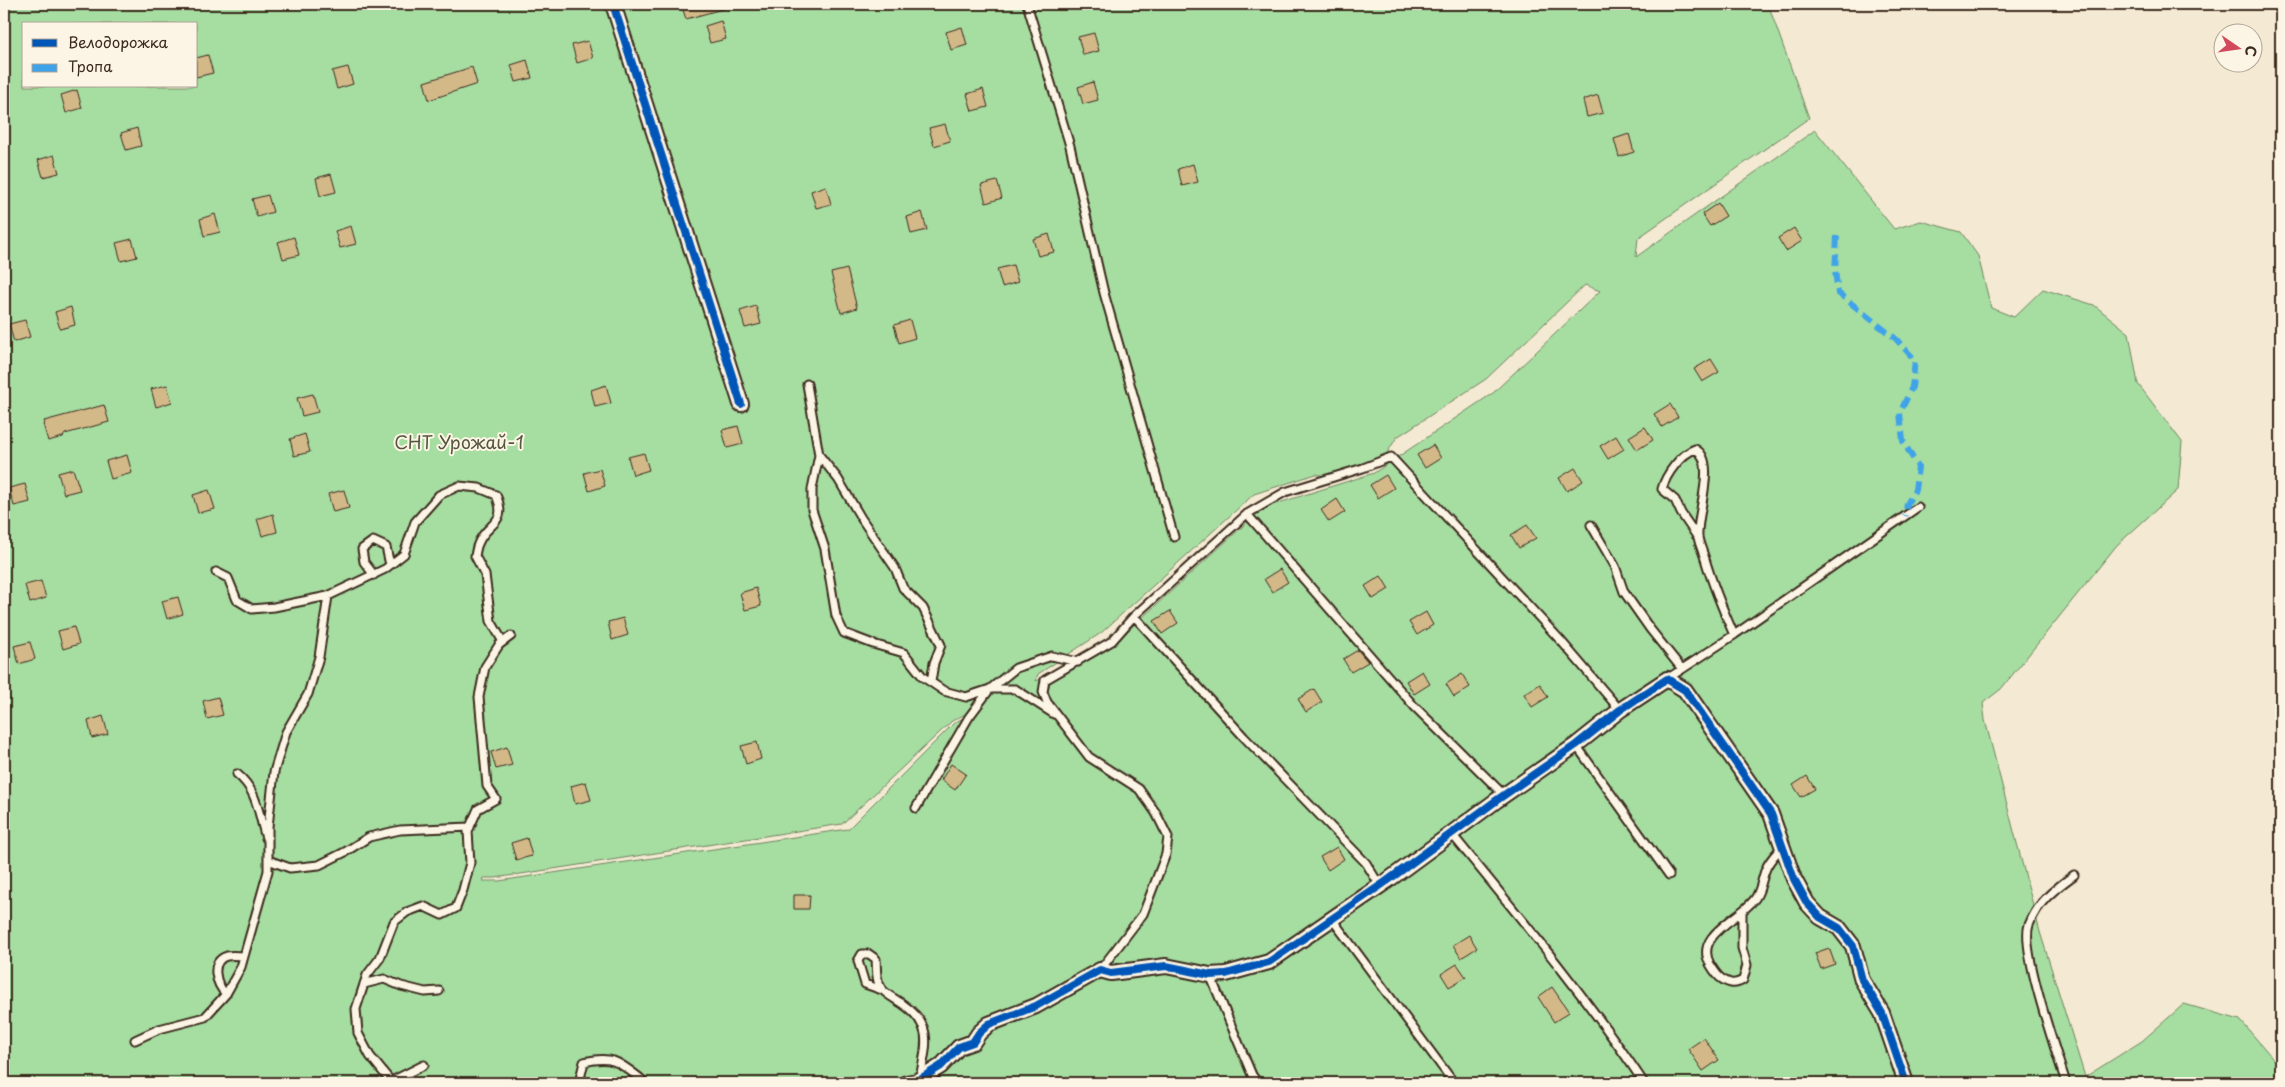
<svg xmlns="http://www.w3.org/2000/svg" width="2285" height="1087" viewBox="0 0 2285 1087" font-family="'Playpen Sans',sans-serif">
  <style>
    .green { fill: #a6dda1; stroke: #708460; fill-rule: evenodd }
    .building { fill: #d3b888; stroke: #3b2a1e }
    .lines { fill: none; stroke-linecap: round; stroke-linejoin: round }
    .lane-casing { stroke: #3b2a1e; stroke-width: 11 }
    .street-casing { stroke: #3b2a1e; stroke-width: 18 }
    .lane { stroke: #fcf5e5; stroke-width: 7 }
    .street { stroke: #fcf5e5; stroke-width: 14 }
    .quiet { stroke: #3fa3ea; stroke-width: 6; stroke-dasharray: 12 6; stroke-linecap: butt }
    .cycleway-casing { stroke: #fcf5e5; stroke-width: 11 }
    .cycleway { stroke: #0057b8; stroke-width: 8 }
    .labels { text-anchor: middle; dominant-baseline: central; stroke-width: 4; stroke-linejoin: round; paint-order: stroke }
    .park-label { font-size: 18px; fill: #56573f; stroke: #fcf5e5 }
  </style>
  <rect width="100%" height="100%" fill="#f4e9d2"/>
  <filter id="ink" filterUnits="userSpaceOnUse"><feTurbulence type="fractalNoise" baseFrequency=".02" numOctaves="2"/><feDisplacementMap in="SourceGraphic" scale="10" xChannelSelector="R" yChannelSelector="G"/><feConvolveMatrix kernelMatrix="1 2 1 2 8 2 1 2 1" color-interpolation-filters="sRGB"/></filter>
  <g filter="url(#ink)">
    <path class="green" d="M4 4H1768L1809 118 1638 238 1636 257 1815 130 1894 229 1921 221 1961 232 1978 256 1991 308 2014 317 2043 289 2094 305 2129 333 2138 384 2182 442 2178 490 2117 545 2001 689 1983 703 1985 720 2040 932 2085 1077 2142 1041 2184 1004 2240 1020 2277 1063 2281 1064V1083H4ZM24 24H196V86H24ZM1585 285 1600 291 1493 393 1374 473 1263 508 1113 644 1036 681 1038 674 1101 633 1254 494 1316 474 1325 476 1362 473 1387 453 1397 437 1486 379ZM973 710H978L954 723 848 829 499 881H483L484 878H495L842 824 952 721Z"/>
    <path class="building" d="M681 4H726V8L686 19Z
      M721 21 726 39 710 43 705 26Z
      M962 27 967 45 951 50 946 32Z
      M1094 33 1099 51 1083 55 1078 37Z
      M588 41 593 58 577 63 572 45Z
      M208 55 213 73 196 77V58Z
      M527 60 532 78 516 82 511 65Z
      M348 67 353 84 337 89 332 71Z
      M472 67 477 84 429 100 424 82Z
      M1093 82 1098 100 1083 104 1078 87Z
      M983 89 988 107 972 111 967 94Z
      M77 90 82 108 66 113 61 95Z
      M1598 95 1603 113 1587 117 1583 100Z
      M945 124 950 141 934 146 929 128Z
      M137 128 141 146 126 150 121 133Z
      M1629 134 1634 152 1619 157 1614 139Z
      M54 155 59 173 43 177 38 160Z
      M1193 164 1198 182 1182 186 1178 169Z
      M331 174 336 192 320 196 316 178Z
      M997 181 1002 198 986 203 981 185Z
      M826 186 831 204 816 208 811 191Z
      M268 195 273 212 257 217 252 199Z
      M1718 203 1726 216 1710 226 1702 214Z
      M922 212 927 230 911 234 907 217Z
      M215 214 220 232 204 236 200 219Z
      M351 226 356 244 340 248 335 231Z
      M1794 228 1802 241 1786 251 1778 238Z
      M1049 234 1054 252 1038 256 1033 239Z
      M294 237 299 255 283 259 278 242Z
      M132 239 137 257 121 261 116 243Z
      M1013 265 1018 282 1002 287 997 269Z
      M847 269 857 308 841 313 831 273Z
      M756 306 761 324 745 328 740 311Z
      M71 307 75 325 60 329 55 312Z
      M25 320 30 337 14 342 9 324Z
      M910 320 915 338 899 343 894 325Z
      M1711 359 1719 372 1702 382 1694 369Z
      M167 385 172 402 156 407 151 389Z
      M606 385 611 403 595 407 591 390Z
      M313 394 318 412 302 416 297 398Z
      M1670 404 1678 417 1662 427 1654 414Z
      M104 405 109 422 65 434 63 437 48 441 43 424 45 423 44 421Z
      M738 426 743 444 727 448 722 430Z
      M1645 427 1653 440 1637 450 1629 437Z
      M305 434 310 452 294 456 290 439Z
      M1616 436 1624 449 1608 459 1600 446Z
      M1433 445 1441 458 1425 468 1417 455Z
      M644 453 649 470 633 475 628 457Z
      M127 455 132 473 111 479 106 461Z
      M1575 468 1583 481 1567 491 1559 478Z
      M73 469 80 490 64 494 58 473Z
      M600 469 605 486 589 491 584 473Z
      M1386 475 1394 488 1378 498 1370 485Z
      M25 484 30 502 14 506 9 488Z
      M209 490 215 509 198 513 193 495Z
      M344 490 349 508 333 512 328 494Z
      M1337 499 1345 512 1329 522 1321 510Z
      M273 514 277 532 262 536 257 519Z
      M1527 525 1536 538 1519 548 1511 535Z
      M1280 569 1288 582 1272 592 1264 579Z
      M1381 576 1389 589 1373 599 1365 586Z
      M41 581 46 598 30 603 25 585Z
      M756 588 761 606 745 610 740 593Z
      M178 597 183 614 167 619 162 601Z
      M1170 611 1178 623 1162 634 1154 621Z
      M1426 612 1433 625 1417 635 1409 622Z
      M623 618 628 635 612 640 608 622Z
      M74 627 79 644 63 649 58 631Z
      M30 642 35 659 19 664 14 646Z
      M1358 650 1368 662 1351 672 1343 659Z
      M1422 671 1430 684 1414 694 1406 681Z
      M1462 674 1470 687 1454 697 1446 684Z
      M1540 684 1548 697 1532 707 1524 694Z
      M1314 689 1322 702 1306 712 1298 699Z
      M218 697 223 715 207 719 203 701Z
      M103 716 108 734 92 738 88 721Z
      M757 742 761 759 746 764 741 746Z
      M507 747 512 765 496 769 491 752Z
      M951 764 966 774 955 790 941 780Z
      M1807 776 1815 789 1801 797 1793 785Z
      M586 782 591 800 575 804 571 786Z
      M527 838 532 856 516 860 511 843Z
      M1337 847 1344 859 1328 870 1320 857Z
      M794 895H810L809 909H794Z
      M1469 935 1477 948 1461 958 1453 945Z
      M1829 948 1835 964 1821 969 1815 953Z
      M1457 964 1466 977 1449 987 1441 974Z
      M1552 987 1569 1012 1554 1022 1538 997Z
      M1704 1038 1719 1060 1703 1071 1688 1049Z"/>
    <g class="lines">
      <g class="lane-casing">
        <path id="lane" d="M1027 4 1070 146 1104 293 1174 537
          M807 384 819 455 812 489V510L825 549 836 616 844 633 873 644 904 653 923 677 944 691 966 697 990 689 1016 668 1052 656 1078 662
          M819 455 838 479 861 518 895 568 903 588 923 608 941 645 934 663 931 682
          M1247 514 1414 706 1504 795
          M1591 525 1615 566 1624 592 1650 629 1682 669
          M1698 538 1681 513 1675 500 1662 489C1666 474 1681 454 1695 449 1718 460 1696 514 1698 537 1699 544 1703 552 1705 559 1713 586 1723 610 1734 635
          M216 572 228 578 237 600 252 609 274 607 328 596 385 569 404 554 415 522 439 495 459 486 479 488 496 495C509 525 486 522 478 544 476 548 476 552 475 556L485 575 491 621 503 642
          M374 575 364 562 362 549 373 541 386 547 390 565
          M1134 616 1244 737 1366 863 1380 886
          M1667 679 1734 635 1918 507
          M1576 745 1669 875
          M237 774C258 791 258 813 266 838
          M916 808 969 717 990 689H1015L1054 714
          M1451 833C1518 915 1586 996 1644 1083
          M268 860 290 868 319 865 345 852 369 837 400 830 470 827
          M1742 912V948L1747 965 1743 980C1735 985 1730 984 1722 979 1717 976 1713 969 1710 964 1693 934 1744 917 1756 897 1761 889 1762 879 1765 871 1768 861 1776 854 1783 846
          M1332 919 1454 1083
          M1100 970 1143 914 1166 854 1168 837 1156 813 1139 789 1089 757 1047 702 1043 692 1045 680 1112 641 1134 616 1247 514 1285 492 1363 468 1391 457 1562 642 1620 710
          M1210 975 1252 1075 1258 1083
          M364 984 384 979 401 986 425 992 439 991
          M882 990 865 984 858 961 862 954H869L876 959C877 968 875 981 882 989 886 995 898 1000 904 1005 934 1026 926 1046 920 1078
          M226 994C216 985 209 961 227 956 232 955 239 956 244 956
          M135 1040 159 1029 205 1017 226 994 241 967 268 871V827L274 772 286 732 308 694 319 657 328 596
          M392 1081 424 1065
          M392 1083 370 1056 358 1033 356 1009 367 975 380 958 394 922 407 912 423 906 442 915 456 908 463 890 470 863 468 831 478 809 496 799 487 786 479 697 485 667 499 645 511 636
          M579 1083 584 1062C612 1055 619 1062 641 1079V1083
          M2066 1083C2057 1054 2020 949 2029 925 2038 901 2055 889 2074 875"/>
      </g>
      <g class="street-casing">
        <path id="street" d="M613 4 741 404
          M906 1083 917 1081 941 1066 959 1047 973 1042 979 1033 989 1024 1036 1006 1100 970 1111 973 1166 966 1210 975 1226 974 1269 962 1387 881 1497 800 1576 745 1620 710 1667 679 1685 690 1771 814 1794 879 1807 903 1820 917 1839 928 1853 946 1862 980 1882 1013 1906 1083"/>
      </g>
      <use href="#lane" class="lane"/>
      <use href="#street" class="street"/>
      <path class="quiet" d="M1837 236 1835 271 1838 293 1896 339 1915 360 1912 387 1900 413 1903 441 1918 467 1915 490 1907 504 1905 516"/>
      <g class="cycleway-casing">
        <path id="cycleway" d="M613 4 741 404
          M906 1083 917 1081 941 1066 959 1047 973 1042 979 1033 989 1024 1036 1006 1100 970 1111 973 1166 966 1210 975 1226 974 1269 962 1387 881 1497 800 1576 745 1620 710 1667 679 1685 690 1771 814 1794 879 1807 903 1820 917 1839 928 1853 946 1862 980 1882 1013 1906 1083"/>
      </g>
      <use href="#cycleway" class="cycleway"/>
    </g>
  </g>
  <g class="labels">
    <g class="park-label">
      <text x="459" y="441">СНТ Урожай-1</text>
    </g>
  </g>
  <rect width="2285" height="1087" fill="none" stroke="#fcf5e5" stroke-width="20"/>
  <rect x="10" y="10" width="2265" height="1067" fill="none" stroke="#3b2a1e" stroke-width="2" filter="url(#ink)"/>
  <rect x="22" y="22" width="175" height="65" fill="#fcf5e5" stroke="#afa495"/>
  <rect x="32" y="39" width="25" height="8" fill="#0057b8" stroke="#afa495"/>
  <text x="68" y="48" font-size="15" fill="#3b2a1e">Велодорожка</text>
  <rect x="32" y="64" width="25" height="8" fill="#3fa3ea" stroke="#afa495"/>
  <text x="68" y="72" font-size="15" fill="#3b2a1e">Тропа</text>
  <g transform="translate(2238 48) rotate(103)"><circle r="24" fill="#fcf5e5" stroke="#afa495"/>
  <path d="M0-4L9 19L0 12L-9 19Z" fill="#d1495b"/>
  <text y="-8" font-size="14" font-weight="bold" text-anchor="middle" fill="#3b2a1e">С</text>
  </g>
</svg>
